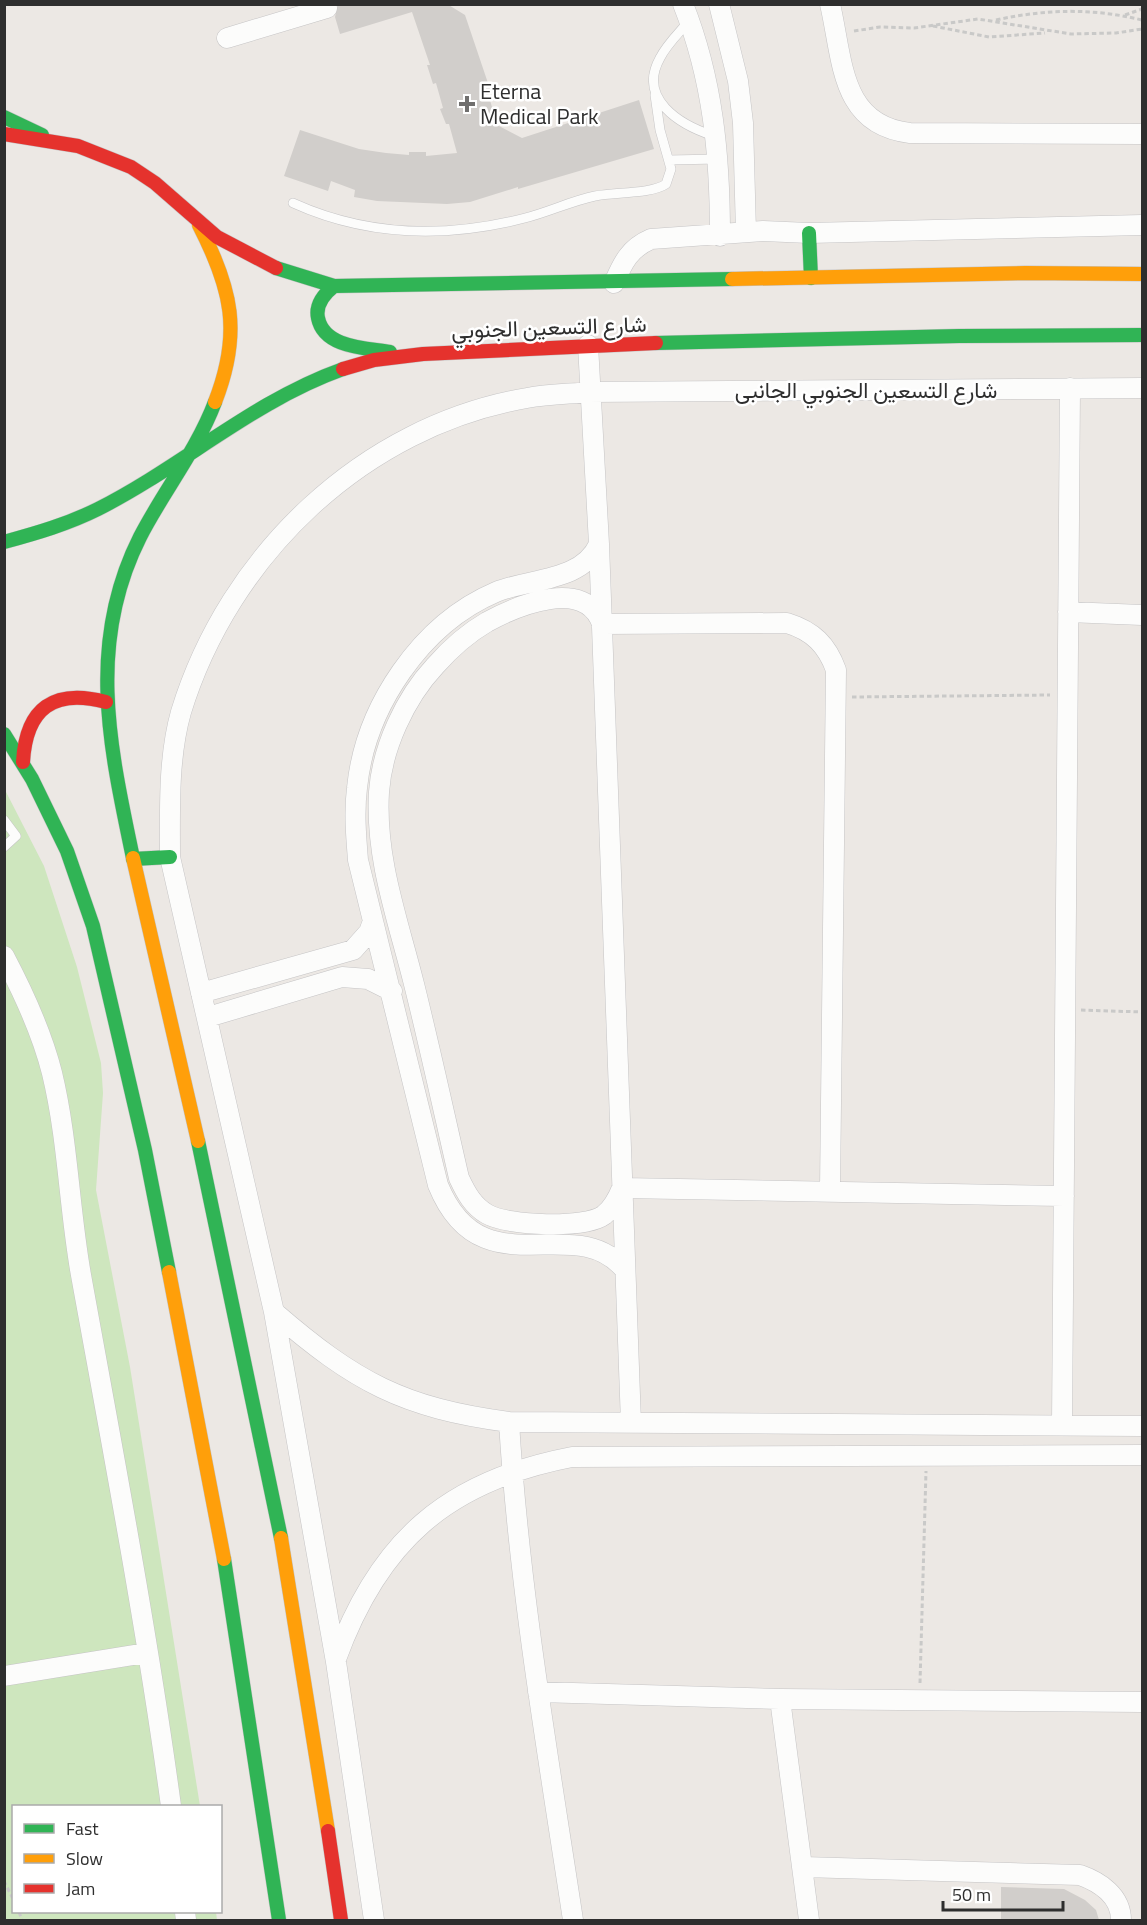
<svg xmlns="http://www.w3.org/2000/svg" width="1147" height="1925" viewBox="0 0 1147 1925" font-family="'Titillium Web',Vazirmatn,sans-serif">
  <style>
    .grass { fill: #cee6be }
    .building { fill: #d1cecb }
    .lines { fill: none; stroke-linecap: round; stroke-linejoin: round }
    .lane-casing { stroke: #c5c4c5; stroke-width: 10 }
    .street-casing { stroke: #c5c4c5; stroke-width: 21 }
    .fast-casing { stroke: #c5c4c5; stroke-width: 15 }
    .slow-casing { stroke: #c5c4c5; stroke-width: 15 }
    .jam-casing { stroke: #c5c4c5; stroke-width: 15 }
    .path { stroke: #c9c9c8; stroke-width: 3; stroke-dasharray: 4.5 3; stroke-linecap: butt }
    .lane { stroke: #fcfcfb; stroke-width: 9 }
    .street { stroke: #fcfcfb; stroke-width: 20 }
    .fast { stroke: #30b455; stroke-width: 14 }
    .slow { stroke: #ff9f0a; stroke-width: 14 }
    .jam { stroke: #e5322d; stroke-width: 14 }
    .poi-dot { fill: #706f6e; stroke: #fff; stroke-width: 2 }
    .labels { text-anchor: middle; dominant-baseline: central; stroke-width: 5; stroke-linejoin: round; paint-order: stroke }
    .poi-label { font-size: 22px; fill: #2e2e2e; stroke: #fff; text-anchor: start }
    .street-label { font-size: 22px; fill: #2e2e2e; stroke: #fff }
  </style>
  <rect width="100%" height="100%" fill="#ece8e4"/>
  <path class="grass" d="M4 788 44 866 77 967 101 1063 103 1093 96 1190 130 1367 200 1806H14V1912H216L217 1920H5Z"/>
  <path class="building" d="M338 4H447L465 15 491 92 488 93 497 125 522 138 639 100 654 149 518 189V187L470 202 447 204 377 201 354 197 355 190 331 181 328 191 284 176 300 130 359 149 386 153 409 155V152H426V156L457 153 449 124H446L440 109 443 108 436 83 433 84 427 65H430L412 12 340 34 335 17Z
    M1001 1887 1064 1889 1085 1900 1096 1910 1099 1920H1001Z"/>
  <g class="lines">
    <g class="lane-casing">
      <path id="lane" d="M689 21C679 33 667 44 660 58 637 99 680 125 714 136
        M669 160 719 159
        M293 203C368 237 447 238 525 218 549 212 571 201 595 196 614 192 652 194 666 184L671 169 660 130 655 95
        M4 820 16 836 4 847"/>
    </g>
    <g class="street-casing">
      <path id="street" d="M683 4C713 80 720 155 720 236
        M719 4 738 81 743 123 746 232
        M830 4C843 60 840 125 910 133L1142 134
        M227 38 327 8
        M614 283C623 262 630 248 651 239L763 231 809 233 1142 225
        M588 345 599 544 631 1423
        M599 544C582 582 530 578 496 592 421 624 365 707 357 788 354 812 356 836 358 860L438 1185C482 1293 574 1208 625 1270
        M1068 612 1142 615
        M4 956C23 992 42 1033 52 1073 68 1139 69 1208 81 1275 113 1452 147 1629 171 1806
        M201 993 353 950 369 932 373 921
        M208 1017 342 977 368 979 392 991
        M830 1190 836 670C827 645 813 631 787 623L602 624C586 577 518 605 487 622 468 633 450 649 435 666 405 698 382 748 379 792 375 859 398 920 414 984 430 1048 444 1113 459 1178 466 1193 473 1206 487 1214 508 1226 585 1229 604 1215 613 1208 618 1198 622 1188L1064 1196
        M274 1312C355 1382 403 1408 509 1422L1142 1426
        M509 1422C519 1589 548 1755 573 1920
        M1062 1425 1070 388
        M336 1659C379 1541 447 1481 572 1457L1142 1455
        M4 1676 146 1653
        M538 1692 780 1699 1142 1702
        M780 1699 809 1920
        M803 1867 1080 1875C1100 1882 1121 1896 1121 1920
        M185 1912 186 1920
        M374 1920 336 1662 274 1312 170 857C170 809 168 758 181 712 229 555 363 426 527 398 548 394 570 394 590 392L1142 388"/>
    </g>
    <g class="fast-casing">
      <path id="fast" d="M4 117 42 135
        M809 233 811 278
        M276 268 334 286 732 279
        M334 286C324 294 315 304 318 318 324 348 366 348 390 352
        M656 343 959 336 1142 335
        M4 542C37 533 68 524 98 509 183 466 253 401 343 369
        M4 734 32 779 67 851 93 926 145 1150 169 1272
        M133 858C110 748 86 644 140 537 163 492 197 450 215 402
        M133 859 170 857
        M198 1141 281 1538
        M224 1559 279 1920"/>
    </g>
    <g class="slow-casing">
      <path id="slow" d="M199 225C232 289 242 333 215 402
        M732 279 1025 273 1142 274
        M133 858 198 1141
        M169 1272 224 1559
        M281 1538 328 1831"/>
    </g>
    <g class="jam-casing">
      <path id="jam" d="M4 134 78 146 131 167 155 183 217 237 276 268
        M343 369 374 360 423 354 656 343
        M23 762C26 708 54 688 106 702
        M328 1831 341 1920"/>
    </g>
    <path class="path" d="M1125 15 1142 9
      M996 20C1046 9 1093 8 1142 20
      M933 26 989 37 1045 33
      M854 31 880 27 914 28 978 19 1071 34 1116 33 1142 29
      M852 697 1050 695
      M1081 1010 1142 1012
      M920 1683 926 1471
      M4 1881 14 1901
      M19 1912 22 1920"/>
    <use href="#lane" class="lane"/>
    <use href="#street" class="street"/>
    <use href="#fast" class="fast"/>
    <use href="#slow" class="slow"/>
    <use href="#jam" class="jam"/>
  </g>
  <path class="poi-dot" d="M464 95h6v6h6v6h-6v6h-6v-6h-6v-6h6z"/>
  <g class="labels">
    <g class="poi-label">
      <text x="480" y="91">Eterna<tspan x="480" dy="25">Medical Park</tspan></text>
    </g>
    <g class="street-label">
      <text transform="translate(549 327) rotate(-2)">شارع التسعين الجنوبي</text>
      <text x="866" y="390">شارع التسعين الجنوبي الجانبى</text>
    </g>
  </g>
  <rect width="1147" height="1925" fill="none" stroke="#2e2e2e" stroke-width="12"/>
  <rect x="12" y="1805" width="210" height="108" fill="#ffffff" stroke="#ababab" stroke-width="1.5"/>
  <rect x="24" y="1824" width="30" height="9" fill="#30b455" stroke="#ababab" stroke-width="1.5"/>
  <text x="66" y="1835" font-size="18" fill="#2e2e2e">Fast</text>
  <rect x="24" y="1854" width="30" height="9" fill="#ff9f0a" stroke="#ababab" stroke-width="1.5"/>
  <text x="66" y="1865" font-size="18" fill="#2e2e2e">Slow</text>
  <rect x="24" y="1884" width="30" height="9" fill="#e5322d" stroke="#ababab" stroke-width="1.5"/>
  <text x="66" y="1895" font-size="18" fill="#2e2e2e">Jam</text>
  <path d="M943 1901v9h120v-9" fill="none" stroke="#2e2e2e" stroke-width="3"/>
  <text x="952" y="1901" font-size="18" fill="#2e2e2e" stroke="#ffffff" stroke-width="4.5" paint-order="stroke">50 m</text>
</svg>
